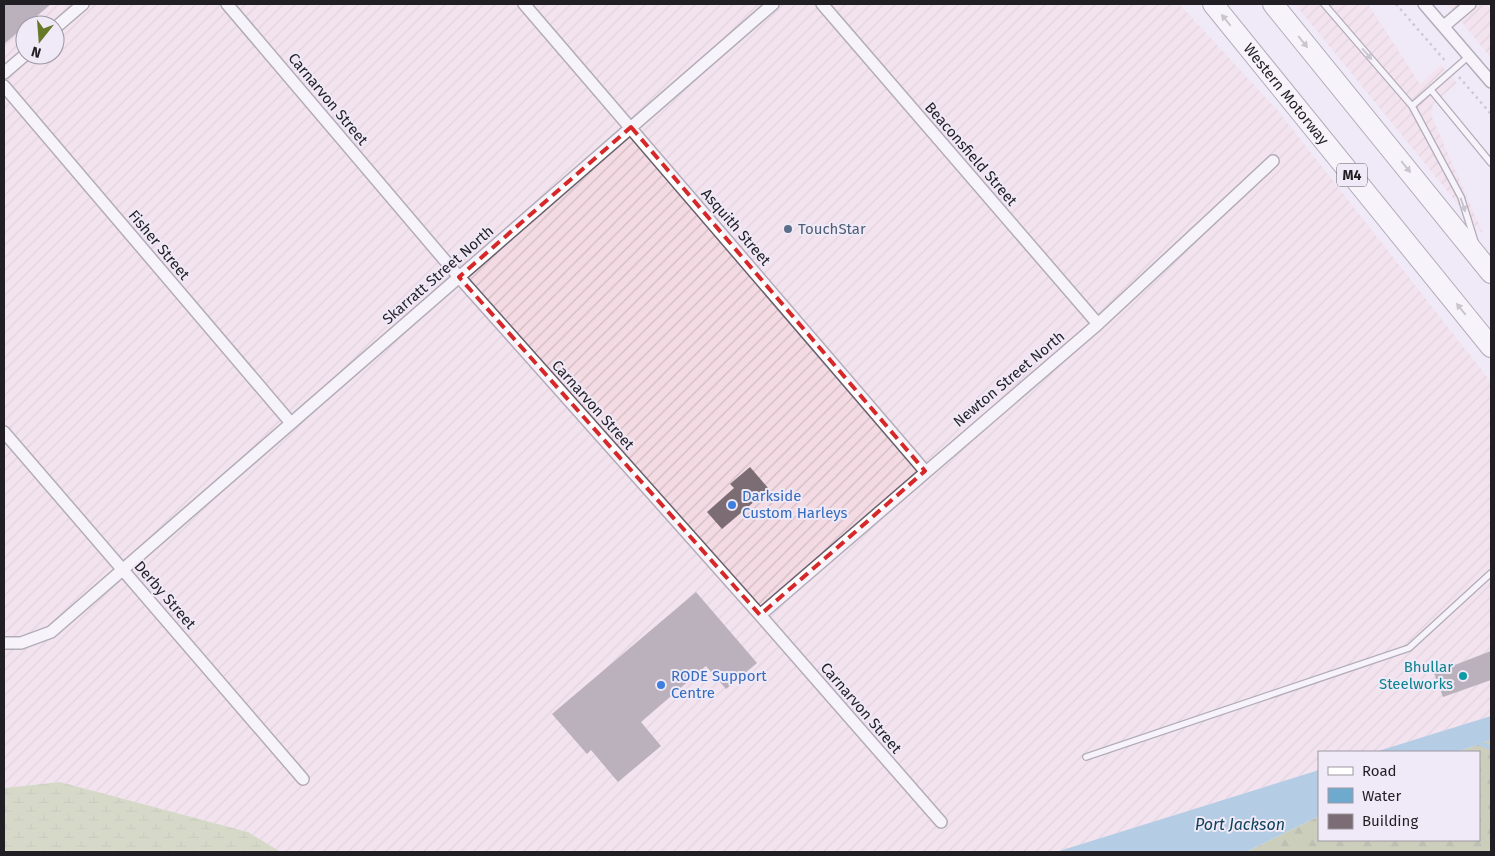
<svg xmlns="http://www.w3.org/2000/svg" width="1495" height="856" viewBox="0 0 1495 856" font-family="'Fira Sans',sans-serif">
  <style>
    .industrial { fill: url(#industrial-furrows); fill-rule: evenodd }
    .forest { fill: url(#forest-firs) }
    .wetland { fill: url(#wetland-marsh) }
    .water { fill: #6eaacd }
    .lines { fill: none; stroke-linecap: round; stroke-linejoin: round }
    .stream { stroke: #6eaacd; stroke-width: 4.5 }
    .building { fill: #7b6d73 }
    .lane-casing { stroke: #68626e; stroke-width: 8 }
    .street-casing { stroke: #68626e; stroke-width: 14 }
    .highway-casing { stroke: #68626e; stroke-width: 22 }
    .path { stroke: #a59faa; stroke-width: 2.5; stroke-dasharray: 2.5 4; stroke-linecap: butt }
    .lane { stroke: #fff; stroke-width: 5.5 }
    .street { stroke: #fff; stroke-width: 11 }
    .highway { stroke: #fff; stroke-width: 20 }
    .oneway { fill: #9c9a9c }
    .marked { fill: none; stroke: #d62828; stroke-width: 4; stroke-dasharray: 10 6; stroke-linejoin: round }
    .service-dot { fill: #5c6f8a; stroke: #f0e9f7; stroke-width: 2 }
    .shop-dot { fill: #3f7fe0; stroke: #f0e9f7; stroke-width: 2 }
    .culture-dot { fill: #0f9aa8; stroke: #f0e9f7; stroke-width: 2 }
    .labels { text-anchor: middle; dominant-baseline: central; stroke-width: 4; stroke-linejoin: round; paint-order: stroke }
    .shield { fill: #f0e9f7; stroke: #605c63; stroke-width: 1 }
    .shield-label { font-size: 14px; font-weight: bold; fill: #221f24 }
    .street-label { font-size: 15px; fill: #221f24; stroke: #f0e9f7 }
    .service-label { font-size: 15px; fill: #4e5e75; stroke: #f0e9f7; text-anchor: start }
    .shop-label { font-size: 15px; fill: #366cbe; stroke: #f0e9f7; text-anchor: start }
    .culture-label { font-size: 15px; fill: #0d838f; stroke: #f0e9f7; text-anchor: end }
    .water-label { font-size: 16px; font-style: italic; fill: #0e415a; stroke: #f0e9f7 }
  </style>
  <defs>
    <pattern id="industrial-furrows" width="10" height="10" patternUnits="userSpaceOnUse" patternTransform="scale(1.25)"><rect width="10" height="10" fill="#f4dbe3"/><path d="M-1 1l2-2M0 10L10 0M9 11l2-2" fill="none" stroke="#d1bcc3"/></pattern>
    <pattern id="forest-firs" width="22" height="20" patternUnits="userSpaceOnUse" patternTransform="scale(1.25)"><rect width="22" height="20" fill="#9fae74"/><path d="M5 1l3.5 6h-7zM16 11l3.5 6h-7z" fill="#818d5f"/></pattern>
    <pattern id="wetland-marsh" width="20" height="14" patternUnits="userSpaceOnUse" patternTransform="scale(1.25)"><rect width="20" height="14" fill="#b7c68f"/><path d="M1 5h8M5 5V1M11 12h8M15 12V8" fill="none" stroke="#9daa7b"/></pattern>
  </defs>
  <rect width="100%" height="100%" fill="#f0e9f7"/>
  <path class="industrial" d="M4 4H1179L1278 111 1491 382V716L1375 752H1319V770L1056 852H281L248 832 60 782 4 788ZM25 25H55V55H25Z
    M1295 4H1368L1420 84 1441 65 1457 83 1433 104 1431 115 1484 236Z
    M1447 4H1491V58Z"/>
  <path class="forest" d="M1491 740V852H1246L1319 816V840H1479V752H1457Z"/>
  <path class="wetland" d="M60 782 248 832 281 852H4V788Z"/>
  <path class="water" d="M1491 716V740L1457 752H1375Z
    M1319 770V816L1246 852H1056Z"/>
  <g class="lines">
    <path class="stream" d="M1476 742 1491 748"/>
  </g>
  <path class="building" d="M4 4H51L4 44Z
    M750 467 769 489 722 529 707 512 734 488 730 484Z
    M696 592 757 663 726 689 706 666 641 722 661 746 618 782 591 750 587 754 552 714Z
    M1491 651V680L1443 697 1434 673Z"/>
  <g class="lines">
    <g class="lane-casing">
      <path id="lane" d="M1324 4 1412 106 1461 197 1475 242
        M1431 90 1491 163
        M1412 106 1469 56
        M1086 757 1409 648 1491 573"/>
    </g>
    <g class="street-casing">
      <path id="street" d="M227 4 459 277 760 615 941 822
        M524 4 925 471
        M822 4 1098 324
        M1424 4 1491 82
        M1444 26 1470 4
        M55 28 83 4
        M4 73 25 55
        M4 86 291 423
        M4 432 303 779
        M760 615 1098 324 1273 161
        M4 643H21L51 632 773 4"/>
    </g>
    <g class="highway-casing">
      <g id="highway">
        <path id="s1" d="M1213 4 1491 347"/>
        <path d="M1273 4 1491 273"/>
      </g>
    </g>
    <path class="path" d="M1396 4 1447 63
      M1459 77 1491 114"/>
    <use href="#lane" class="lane"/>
    <use href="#street" class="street"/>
    <use href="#highway" class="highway"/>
  </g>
  <defs><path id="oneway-solid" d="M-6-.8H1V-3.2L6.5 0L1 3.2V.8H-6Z" transform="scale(1.25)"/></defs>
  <g class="oneway">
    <use href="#oneway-solid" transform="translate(1226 20) rotate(-129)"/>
    <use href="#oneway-solid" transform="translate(1303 42) rotate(51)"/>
    <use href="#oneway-solid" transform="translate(1367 54) rotate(49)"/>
    <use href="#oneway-solid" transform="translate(1406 167) rotate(51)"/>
    <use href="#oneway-solid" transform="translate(1463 205) rotate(71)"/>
    <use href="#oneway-solid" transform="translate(1461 309) rotate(-129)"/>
  </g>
  <path d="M0 0H1495V856H0ZM631 127 925 471 760 615 459 277Z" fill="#f0e9f7" fill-opacity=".55" fill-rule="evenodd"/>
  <path class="marked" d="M631 127 925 471 760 615 459 277Z"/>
  <circle class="service-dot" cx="788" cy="229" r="5"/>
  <g class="shop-dot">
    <circle cx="732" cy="505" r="5"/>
    <circle cx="661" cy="685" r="5"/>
  </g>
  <circle class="culture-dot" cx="1463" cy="676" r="5"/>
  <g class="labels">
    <rect class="shield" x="1337" y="163.5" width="30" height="23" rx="4"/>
    <g class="shield-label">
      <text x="1352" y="175">M4</text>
    </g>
    <g class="street-label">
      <text stroke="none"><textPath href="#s1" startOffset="116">Western Motorway</textPath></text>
      <text transform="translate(328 99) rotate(50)">Carnarvon Street</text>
      <text transform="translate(971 154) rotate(49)">Beaconsfield Street</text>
      <text transform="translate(736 227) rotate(49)">Asquith Street</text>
      <text transform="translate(159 245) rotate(50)">Fisher Street</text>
      <text transform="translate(438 275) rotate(-41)">Skarratt Street North</text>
      <text transform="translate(1009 379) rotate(-40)">Newton Street North</text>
      <text transform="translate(593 405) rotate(48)">Carnarvon Street</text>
      <text transform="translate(165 595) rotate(49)">Derby Street</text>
      <text transform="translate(861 708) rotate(49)">Carnarvon Street</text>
    </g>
    <g class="service-label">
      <text x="798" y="229">TouchStar</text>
    </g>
    <g class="shop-label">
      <text x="742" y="496">Darkside<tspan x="742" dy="17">Custom Harleys</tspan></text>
      <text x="671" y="676">RODE Support<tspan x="671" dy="17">Centre</tspan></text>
    </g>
    <g class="culture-label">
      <text x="1453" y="667">Bhullar<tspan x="1453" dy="17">Steelworks</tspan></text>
    </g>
    <g class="water-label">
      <text x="1240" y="824">Port Jackson</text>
    </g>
  </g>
  <rect width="1495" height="856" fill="none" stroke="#221f24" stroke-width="10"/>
  <rect x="1318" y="751" width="162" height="90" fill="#f0e9f7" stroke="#9e98a3"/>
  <rect x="1328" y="767" width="25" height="8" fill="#ffffff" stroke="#9e98a3"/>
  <text x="1362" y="776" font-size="15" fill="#221f24">Road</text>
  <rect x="1328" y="788" width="25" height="15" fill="#6eaacd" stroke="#9e98a3"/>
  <text x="1362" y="801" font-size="15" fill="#221f24">Water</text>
  <rect x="1328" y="814" width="25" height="15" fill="#7b6d73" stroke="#9e98a3"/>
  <text x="1362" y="826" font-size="15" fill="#221f24">Building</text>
  <g transform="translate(40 40) rotate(197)"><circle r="24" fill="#f0e9f7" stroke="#9e98a3"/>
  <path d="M0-4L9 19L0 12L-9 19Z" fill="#657929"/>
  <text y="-8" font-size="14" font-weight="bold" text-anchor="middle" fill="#221f24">N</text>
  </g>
</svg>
